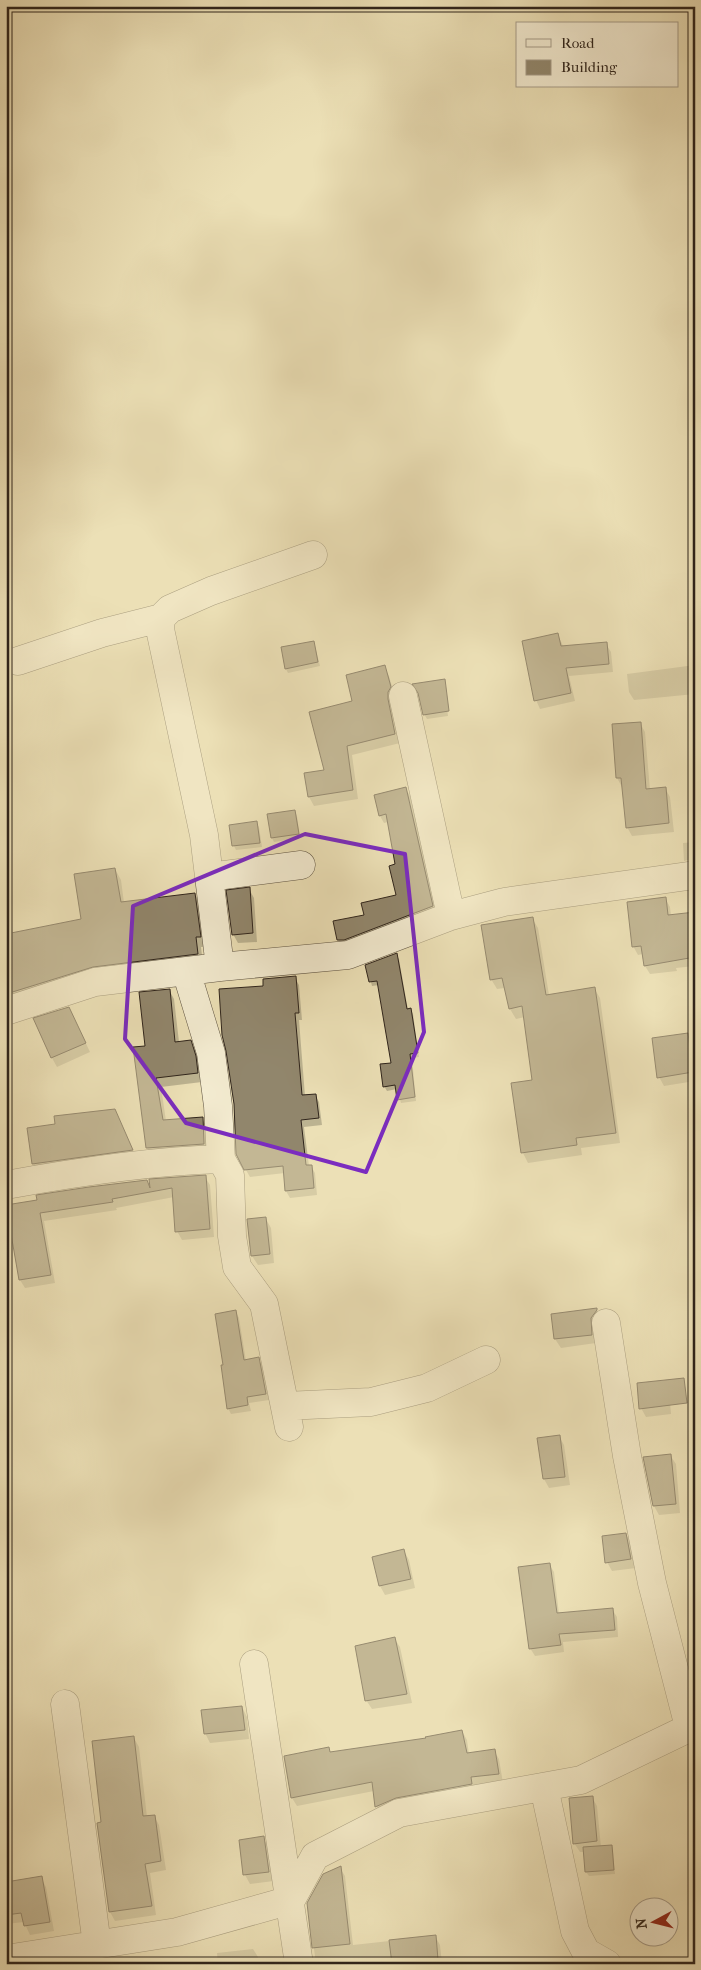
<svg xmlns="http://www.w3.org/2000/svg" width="701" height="1970" viewBox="0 0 701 1970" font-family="'IM FELL French Canon',serif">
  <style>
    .shadow { fill: #0003 }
    .building { fill: #91866c; stroke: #2f241b }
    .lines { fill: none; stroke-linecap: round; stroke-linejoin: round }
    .minor-casing { stroke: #5e5342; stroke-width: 29 }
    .minor { stroke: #f3ebd0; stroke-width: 28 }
    .marked { fill: none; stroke: #7b2cbf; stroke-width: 4; stroke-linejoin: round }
  </style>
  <rect width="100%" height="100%" fill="#ece0b6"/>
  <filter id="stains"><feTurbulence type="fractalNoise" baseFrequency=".004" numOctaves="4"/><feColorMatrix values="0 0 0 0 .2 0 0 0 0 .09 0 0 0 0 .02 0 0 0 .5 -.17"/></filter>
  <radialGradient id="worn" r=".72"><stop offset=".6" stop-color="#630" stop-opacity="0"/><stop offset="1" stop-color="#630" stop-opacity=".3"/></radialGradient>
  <path class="shadow" d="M558 635 564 648 606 644 611 652 613 672 569 676 575 701 540 709 536 700Z
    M314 642 320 666 288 673 286 669Z
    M695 665V694L634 700 629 692 627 674Z
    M384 667 389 676 395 697 400 743 352 755 358 799 314 806 309 797 325 771 354 702Z
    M444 681 448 716 427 719 424 714Z
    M640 723 645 732 650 790 665 788 670 797 674 832 632 836 627 827 622 787 617 778Z
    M406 789 410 796 436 914 342 947 338 940 366 916 397 896V865L388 822 384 823 380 816Z
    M295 811 297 816 300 838 274 842 272 838Z
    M256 823 259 827 262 847 236 850 234 846 231 826Z
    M695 842V858L684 861 683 843Z
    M115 869 121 880 124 903 195 894 201 905 206 947H201L203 964 6 1007V935L82 920Z
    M249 889 254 898 257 942 238 943 233 934Z
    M665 898 670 907 671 916 695 913V966L676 968 677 971 650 974 645 966 643 954 638 955 633 946Z
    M532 918 538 928 549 995 594 988 600 998 620 1143 581 1148 582 1155 528 1163 523 1153 512 1084 533 1081 525 1017 516 1019 510 1009 505 988 497 989 491 979Z
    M396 955 399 959 408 1010H411L413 1014 419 1057 412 1058 416 1101 401 1103 397 1089 387 1091 384 1086 392 1064 379 985 372 986 367 966Z
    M295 978 299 985 302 1020H299L305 1096 315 1095 319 1102 322 1125 304 1127 309 1166H311L315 1173 317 1195 290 1198 286 1191 285 1173 250 1177 246 1170 265 987Z
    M169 990 174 999 179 1042 190 1041 195 1050 200 1067 202 1082 161 1087 166 1121 202 1119 208 1128 209 1153 152 1157 147 1148 135 1048 146 1047Z
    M69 1008 90 1052 57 1067 52 1058Z
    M687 1034 692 1043 695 1061V1081L664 1086 659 1077Z
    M114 1110 137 1158 38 1173 33 1164 29 1129 56 1125Z
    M205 1177 210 1185 214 1237 182 1240 177 1231 174 1197 116 1208 117 1210 44 1221 55 1283 25 1288 20 1280 7 1206 146 1181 152 1192Z
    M266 1219 271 1228 274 1263 258 1265 252 1256Z
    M596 1309 601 1318 596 1343 561 1348 555 1339Z
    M236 1312 239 1318 246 1361 258 1359 262 1365 269 1400 249 1403 251 1411 231 1414 228 1408 224 1366Z
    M669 1391 671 1414 646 1417 641 1408Z
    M559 1436 564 1445 570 1485 549 1488 544 1479Z
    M670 1455 676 1464 680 1513 659 1515 654 1506 645 1458Z
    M626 1534 631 1543 636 1568 612 1571 607 1562Z
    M404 1551 409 1560 415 1588 385 1595 380 1586 373 1558Z
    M549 1564 554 1572 559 1614 612 1609 617 1617 618 1637 563 1642 564 1652 535 1656 530 1648Z
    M394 1638 400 1647 412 1703 372 1709 366 1700Z
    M242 1707 247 1717 249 1739 210 1743 205 1733Z
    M462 1731 467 1740 469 1754 494 1751 499 1759 503 1783 382 1816 377 1807 374 1791 297 1806 292 1798 285 1757 328 1748 331 1753 427 1739Z
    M134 1738 139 1747 147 1817 154 1816 159 1825 166 1870 150 1873 156 1915 115 1921 110 1912 98 1824 102 1823Z
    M592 1797 597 1806 601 1847 611 1846 613 1850 615 1874 589 1876 586 1872 584 1852H580L574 1843Z
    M263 1838 269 1847 274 1881 250 1884 245 1875 240 1841Z
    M340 1868 345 1876 353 1945 435 1936 440 1945 442 1964H316L308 1903Z
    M41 1878 46 1887 54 1931 30 1935 24 1922 6 1924V1884Z
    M253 1949 258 1957 259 1964H218L217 1953Z"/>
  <path class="building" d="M558 633 561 646 607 642 609 664 566 668 571 693 534 701 522 641Z
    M314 641 318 662 285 669 281 647Z
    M385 665 391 687 388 692V699L395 734 347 746 353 790 308 797 304 773 324 770 309 712 352 701 346 675Z
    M445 679 449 711 423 715 418 693 412 684Z
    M641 722 646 789 666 787 669 823 626 828 621 778H616L612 724Z
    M406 787 433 906 344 940H337L333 921 364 915 361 903 396 895 389 866 395 864 386 814 379 816 374 795Z
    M295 810 299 834 271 838 267 814Z
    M257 821 260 843 232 846 229 825Z
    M115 868 121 902 195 893 201 937H196L198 954 93 967 6 994V934L81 919 74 874Z
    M250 887 253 933 232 935 226 890Z
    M666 897 668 915 695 912V957L644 966 641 946 632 947 627 902Z
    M533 917 546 995 595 987 616 1133 576 1138 577 1145 521 1153 511 1083 532 1080 522 1006 509 1009 502 978 490 980 481 925Z
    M397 953 407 1009 411 1008 418 1053 410 1054 415 1097 397 1100 395 1085 383 1087 380 1064 391 1063 377 981 369 982 365 965Z
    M296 976 299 1013H295L302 1095 316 1094 319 1118 301 1120 306 1165H312L314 1188 285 1191 283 1166 244 1170 236 1154 234 1104 226 1051 222 1035 219 989 263 986V979Z
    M170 989 175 1042 191 1040 196 1056 198 1073 156 1078 163 1120 203 1117 204 1144 146 1148 133 1047 145 1046 139 992Z
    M69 1007 86 1043 51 1058 33 1018Z
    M688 1033 693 1072 657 1078 652 1038Z
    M115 1109 133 1150 32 1164 27 1128 55 1124 54 1116Z
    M206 1175 210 1229 175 1232 172 1188 112 1199 113 1202 40 1213 51 1275 19 1280 6 1205 37 1200 36 1195 89 1187 147 1180 150 1188 149 1179Z
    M266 1217 270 1254 251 1256 247 1219Z
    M597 1308V1310L591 1318 592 1335 554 1339 551 1314Z
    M236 1310 244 1360 259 1357 266 1394 247 1397 248 1405 227 1409 221 1365H223L215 1314Z
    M684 1378 687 1403 639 1409 637 1383Z
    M560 1435 565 1477 543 1479 537 1438Z
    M671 1454 676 1504 653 1506 643 1457Z
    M626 1533 631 1559 605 1563 602 1536Z
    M404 1549 411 1579 379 1586 372 1557Z
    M550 1563 557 1613 613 1608 615 1630 559 1634 561 1645 529 1649 518 1567Z
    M395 1637 407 1694 365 1701 355 1646Z
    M242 1706 245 1730 204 1734 201 1710Z
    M462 1730 467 1753 495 1749 499 1774 471 1777 472 1784 396 1798 375 1807 372 1782 291 1798 284 1756 329 1747 330 1752 426 1738 425 1737Z
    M134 1736 143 1816 155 1815 161 1861 145 1864 152 1906 109 1912 97 1823 101 1822 92 1741Z
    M593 1796 597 1841 573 1844 569 1798Z
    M264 1836 269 1872 243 1875 239 1840Z
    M612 1845 614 1870 585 1872 583 1847Z
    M341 1866 350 1944 312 1948 307 1903 323 1874Z
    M42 1876 50 1922 24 1926 21 1913 6 1915V1882Z
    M436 1935 438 1960 392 1964 389 1940Z"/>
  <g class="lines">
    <g class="minor-casing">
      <path id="minor" d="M18 661 102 633 161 618
        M403 696 451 916
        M209 877 301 865
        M220 967 204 835 160 629 161 618 170 609 211 591 313 555
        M186 971 211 1053 218 1106 221 1159
        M6 1011 95 982 220 967 348 955 451 916 504 902 695 875
        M6 1185C77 1172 149 1161 221 1159L230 1175 232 1236 237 1267 264 1304 289 1427
        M606 1323 627 1456 652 1583 689 1727
        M285 1406 371 1402 427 1388 486 1360
        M254 1664 299 1964
        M65 1704 97 1945
        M544 1787 575 1931 586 1952 607 1964
        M6 1959 177 1932 291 1900 315 1856 399 1813 581 1780 695 1725"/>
    </g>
    <use href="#minor" class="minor"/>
  </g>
  <path d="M0 0H701V1970H0ZM305 834 405 854 424 1032 366 1172 186 1123 125 1039 133 906Z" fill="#ece0b6" fill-opacity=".55" fill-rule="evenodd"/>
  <path class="marked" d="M305 834 405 854 424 1032 366 1172 186 1123 125 1039 133 906Z"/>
  <rect width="701" height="1970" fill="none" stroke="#ece0b6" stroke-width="25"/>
  <rect x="8" y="8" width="686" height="1955" fill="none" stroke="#2f241b" stroke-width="2.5"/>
  <rect x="12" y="12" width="676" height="1945" fill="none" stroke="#2f241b"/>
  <rect x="516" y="22" width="162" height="65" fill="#f3ebd0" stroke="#a59b88"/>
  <rect x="526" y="39" width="25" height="8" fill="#f3ebd0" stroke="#a59b88"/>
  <text x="561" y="48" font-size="15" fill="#2f241b">Road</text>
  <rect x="526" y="60" width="25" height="15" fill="#91866c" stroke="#a59b88"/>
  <text x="561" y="72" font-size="15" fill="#2f241b">Building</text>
  <g transform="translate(654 1922) rotate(263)"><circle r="24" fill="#f3ebd0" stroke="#a59b88"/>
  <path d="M0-4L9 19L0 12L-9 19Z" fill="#8f2418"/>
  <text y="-8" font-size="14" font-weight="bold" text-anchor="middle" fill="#2f241b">N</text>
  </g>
  <rect width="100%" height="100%" filter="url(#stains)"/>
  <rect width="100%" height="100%" fill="url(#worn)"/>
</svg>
